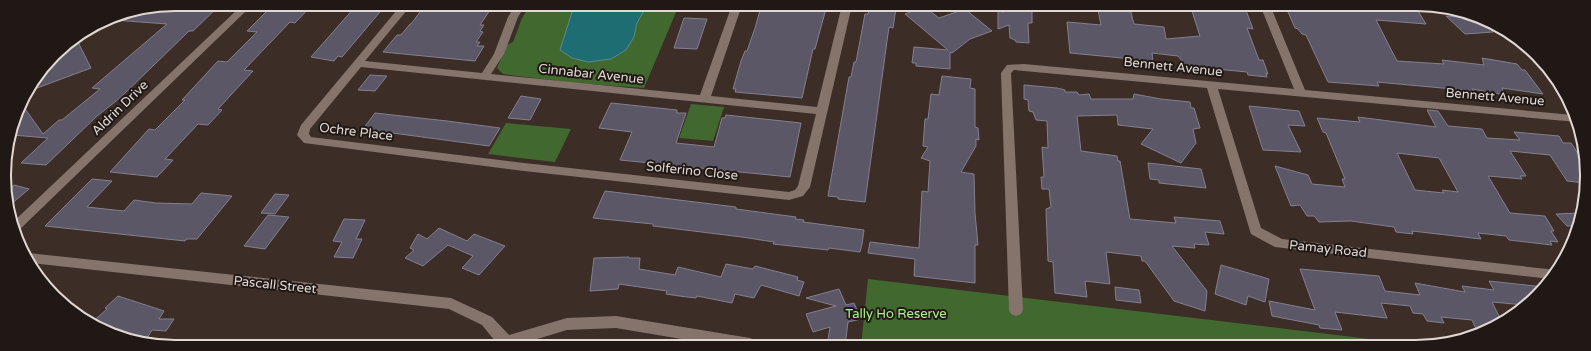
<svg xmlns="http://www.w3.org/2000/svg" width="1591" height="351" viewBox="0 0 1591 351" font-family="'Varela Round',sans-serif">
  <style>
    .green { fill: #41682e }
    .water { fill: #1e6d72; stroke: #588d8f }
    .building { fill: #5b5766; stroke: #837f8f; fill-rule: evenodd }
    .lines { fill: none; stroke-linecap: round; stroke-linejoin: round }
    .street { fill: #85746c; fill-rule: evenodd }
    .labels { text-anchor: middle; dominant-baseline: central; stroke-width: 4; stroke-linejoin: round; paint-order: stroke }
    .street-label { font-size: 13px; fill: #e1d8d3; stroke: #1f1815 }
    .park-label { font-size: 13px; fill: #abf28a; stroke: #1f1815 }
    .rim { fill: none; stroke: #e1d8d3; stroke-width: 2 }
  </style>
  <rect width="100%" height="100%" fill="#3c2e27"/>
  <path class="green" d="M531 4 679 5 644 88 574 83 503 74 497 68 507 45 513 42 522 18Z
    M691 104 724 107 713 141 679 138Z
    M506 123 571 129 555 162 488 154Z
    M868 279 1428 346H861Z"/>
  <path class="water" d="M572 4 647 5 637 23 634 37 626 50 611 59 588 62 572 58 560 50 573 9Z"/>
  <path class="building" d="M176 4H221L193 31H189L120 98 97 116 46 165 21 163 48 138 12 135 21 103 43 134 59 120H62L100 89 92 88 167 24 114 20V16Z
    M274 4H313L295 23 290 22 244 70 253 71 218 109 222 110 208 125 198 124 165 159 173 160 157 177 110 172 149 129 155 130 185 100H182L218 61 227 62 257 32 247 31Z
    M426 4H494L480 25H484L480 31 483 32 476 42H480L477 46H484L475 61 383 52 397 35H401L410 24H411Z
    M367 5 385 6 342 57 338 56 334 61 311 57 355 7 364 8Z
    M766 5H827L815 49H813L802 98 735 92 736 89H733L741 61 745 51H747L755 28 761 7H765Z
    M871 5H882V7L896 8 893 28 889 27 887 41 865 202 838 199V197L828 196 849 77H851L854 62H856L865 14H868Z
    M1004 5H1032V23H1028L1029 43 1016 42 1015 40 1010 38 1009 25 998 29V11L1004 12Z
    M1097 5H1129L1134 24 1164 27 1166 39 1200 36 1190 5H1244L1253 29 1247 28 1259 60H1263L1268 74 1266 73 1267 77 1248 75 1247 72 1216 69 1199 71 1195 66 1187 67 1178 56 1152 53 1153 61 1070 53 1067 22 1101 25Z
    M1285 5H1371L1372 8 1418 11 1426 24 1376 20 1397 61 1444 64 1442 60 1484 65 1482 58 1517 64 1522 70H1525L1543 94 1502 88 1505 95 1472 89 1474 91 1377 82 1379 86 1328 82 1306 35 1302 34 1298 29 1295 28Z
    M923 7 926 8 939 18 965 9 992 31 970 39 952 53 950 52V69L916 66V63H912L914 47 948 50 905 14Z
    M1446 16 1478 19 1485 22 1493 32 1465 34Z
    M684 18 707 19 697 49 674 48Z
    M73 40 78 42 91 68 29 91 62 47Z
    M370 75 387 76 375 91 358 90Z
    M942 76 971 79 970 88 975 89V127L978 128 979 140 976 139V146L961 172 974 174 975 213 978 245H975V283L914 276 915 259 868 253 870 242 919 248 922 191 928 192 930 161 921 158 928 147 923 146 925 119H928L931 94 939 95Z
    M1024 85 1057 88 1065 90V92H1077L1079 95 1089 94 1091 99H1133L1134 94 1161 99 1190 102 1191 108H1194L1200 128 1193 129 1196 143 1181 163 1141 144 1153 129 1118 125 1117 115 1077 116 1081 151 1117 156 1118 161H1120L1130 219 1176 223 1174 217 1220 221 1224 234 1205 232 1209 245 1194 244 1195 248 1172 246 1207 291 1205 311 1174 301 1145 261H1142L1141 256 1106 252 1110 284 1085 281 1087 297 1055 293 1053 262 1048 261 1046 209 1051 207 1049 189H1042L1041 177H1044L1042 147 1048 148 1047 121 1036 120 1033 112 1029 111 1028 100 1024 99Z
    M521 96 541 99 530 120 508 118Z
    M611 103 677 110V113H686L676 143 714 147 722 118H725L726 115 801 123 790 177 620 160 632 132 599 128Z
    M1249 106 1299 111 1305 126 1288 125 1301 152 1263 150Z
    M1427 110 1438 111 1448 126 1482 129 1487 138 1520 140 1514 132 1559 136 1563 143H1571L1583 161 1585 183 1567 181 1550 155 1510 151 1526 176H1520L1522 179 1488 176 1510 213 1545 216 1554 231H1551L1558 242 1550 241 1552 245 1509 240 1506 236 1478 233 1481 239 1412 231 1413 234 1396 232 1394 227 1351 221 1319 222 1314 216H1307L1300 205 1291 206 1275 166 1308 175 1312 184 1345 187 1342 179H1345L1326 133 1323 132 1317 118 1360 122 1358 117 1436 127ZM1397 153 1439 158 1458 192 1442 190 1444 193 1415 190Z
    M375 113 447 121 500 128 489 146 363 129Z
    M1148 163 1201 169 1206 188 1159 183V180L1150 179Z
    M92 179 112 181 87 207 124 211 134 200 156 203 192 204 201 193 232 196 197 239H186L185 241 45 226Z
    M14 185 29 189 10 205 8 190Z
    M605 191 736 207V209L796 217 795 219 804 220 803 222 864 230 862 244 860 252 829 248 828 250 773 244 774 242 742 237 653 226V224L593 218Z
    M275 194 289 195 275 214 261 213Z
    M1581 213 1577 226H1567L1556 214Z
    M268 215 289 217 265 249 244 246Z
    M344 219 365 220 356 239H362L353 258 334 257 342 242 333 241Z
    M439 228 467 241 474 234 505 246 479 275 462 268 473 256 448 245 423 266 405 258 414 250 410 248 418 234 427 239Z
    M629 257V258H640L639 269 675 275 678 267 721 277 726 264 753 269 755 266 798 277 797 280 804 282 799 296 761 285 754 298 735 294 732 303 697 296 696 298 679 296 666 294 667 291 619 284 618 289 590 291 594 258Z
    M1221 265 1269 279 1265 302 1248 296 1246 305 1215 294Z
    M1300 269 1379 276 1385 291 1420 295 1415 283 1465 292 1462 286 1494 290 1489 281 1544 287 1537 297 1525 305 1492 302 1502 322 1491 329 1483 332 1477 331 1472 320 1441 317 1444 323 1427 321 1423 314 1413 313 1410 306 1381 303 1387 318 1335 312 1342 330 1320 328 1319 325 1272 316 1269 301 1315 310Z
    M1115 287 1139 290 1141 303 1116 300Z
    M839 289 846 305 854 303 861 319 848 322 845 346H827L830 327 813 332 806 314 836 306 806 298Z
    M118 296 164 311 159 319H174L166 331 152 330 144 343 90 324 107 309 105 308Z"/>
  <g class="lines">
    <path class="street" d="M240 4H250L246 11 15 234 12 223 239 8Z
      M402 4H412L365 61 482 73 494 54 508 17 516 4H526L518 17 504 54 491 74 700 95 732 5H742L711 96 817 107 842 5H852L810 187 803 196 789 200 524 171 304 143 297 135 301 125ZM361 67 816 114 798 186 795 190 789 192 524 163 311 137 309 134 310 129Z
      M1260 5H1270L1305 90 1573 115 1577 122 1218 89 1261 228 1282 239 1556 270 1550 279 1275 247 1251 234 1250 231 1207 88 1014 70 1011 73 1023 310 1021 314 1016 316 1011 314 1009 310 1001 73 1007 65 1024 64 1294 89Z
      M28 253 451 298 492 317 509 335 567 318 616 316 750 338 755 340 757 344 756 346H723L616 328 567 330 514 346H499L482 325 449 309 31 263 25 254Z"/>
  </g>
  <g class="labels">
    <g class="street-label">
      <text transform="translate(1173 67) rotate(6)">Bennett Avenue</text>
      <text transform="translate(591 74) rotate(6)">Cinnabar Avenue</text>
      <text transform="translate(1495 97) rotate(5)">Bennett Avenue</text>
      <text transform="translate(120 108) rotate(-44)">Aldrin Drive</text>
      <text transform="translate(356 132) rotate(7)">Ochre Place</text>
      <text transform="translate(692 171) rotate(6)">Solferino Close</text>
      <text transform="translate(1328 249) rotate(6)">Pamay Road</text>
      <text transform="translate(275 285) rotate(6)">Pascall Street</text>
    </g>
    <g class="park-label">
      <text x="896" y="314">Tally Ho Reserve</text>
    </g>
  </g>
  <path d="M0 0H1591V351H0ZM175 11H1416A164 164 0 0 1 1580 175V176A164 164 0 0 1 1416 340H175A164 164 0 0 1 11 176V175A164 164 0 0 1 175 11Z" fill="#1f1815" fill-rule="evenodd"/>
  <path class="rim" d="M175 11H1416A164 164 0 0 1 1580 175V176A164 164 0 0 1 1416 340H175A164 164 0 0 1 11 176V175A164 164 0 0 1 175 11Z"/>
</svg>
